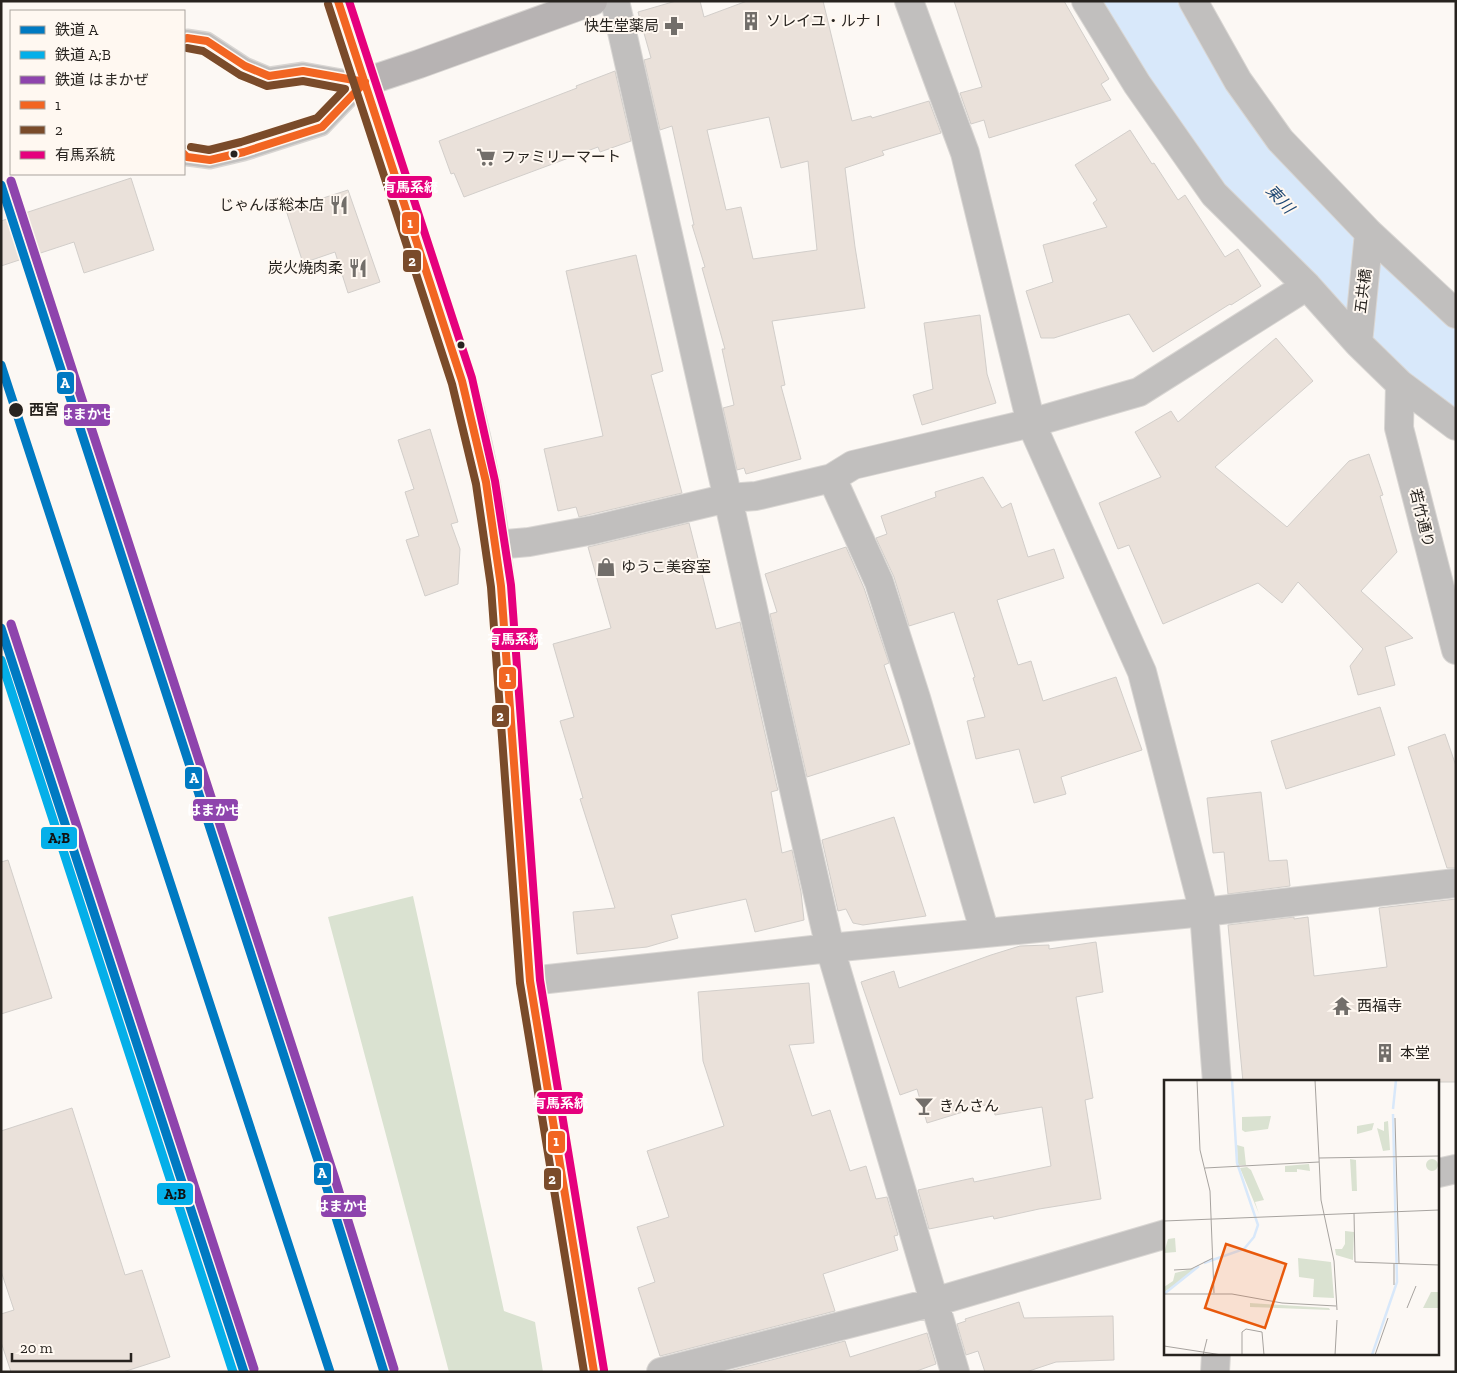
<svg xmlns="http://www.w3.org/2000/svg" width="1457" height="1373" viewBox="0 0 1457 1373" font-family="'Zilla Slab','Noto Sans JP',serif">
  <style>
    .green { fill: #dae2d1 }
    .lines { fill: none; stroke-linecap: round; stroke-linejoin: round }
    .river { stroke: #d8e8fa; stroke-width: 71 }
    .building { fill: #eae1da; stroke: #d2ceca; fill-rule: evenodd }
    .lane-casing { stroke: #d9d6d3; stroke-width: 19 }
    .street-casing { stroke: #d9d6d3; stroke-width: 30 }
    .secondary-casing { stroke: #d9d6d3; stroke-width: 30 }
    .lane { stroke: #c1bfbe; stroke-width: 16 }
    .street { stroke: #c1bfbe; stroke-width: 28 }
    .secondary { stroke: #b7b3b3; stroke-width: 28 }
    .bus-1-casing { stroke: #fff8f1; stroke-width: 11 }
    .bus-2-casing { stroke: #fff8f1; stroke-width: 11 }
    .bus-3-casing { stroke: #fff8f1; stroke-width: 11 }
    .bus-1 { stroke: #f26522; stroke-width: 8 }
    .bus-2 { stroke: #7a4b2a; stroke-width: 8 }
    .bus-3 { stroke: #e5007d; stroke-width: 8 }
    .rail-1-casing { stroke: #fff8f1; stroke-width: 12 }
    .rail-2-casing { stroke: #fff8f1; stroke-width: 12 }
    .rail-3-casing { stroke: #fff8f1; stroke-width: 12 }
    .rail-1 { stroke: #007ac2; stroke-width: 9 }
    .rail-2 { stroke: #04afe9; stroke-width: 9 }
    .rail-3 { stroke: #8e44ad; stroke-width: 9 }
    .bus-dot { fill: #27231f; stroke: #fff8f1; stroke-width: 2 }
    .labels { text-anchor: middle; dominant-baseline: central; stroke-width: 4; stroke-linejoin: round; paint-order: stroke }
    .poi-label { font-size: 15px; fill: #27231f; stroke: #fff8f1; text-anchor: start }
    .street-label { font-size: 15px; fill: #27231f; stroke: #fff8f1 }
    .stop-label { font-size: 15px; font-weight: bold; fill: #27231f; stroke: #fff8f1; text-anchor: start }
    .water-label { font-size: 16px; font-style: italic; fill: #1e4773; stroke: #fff8f1 }
    .inset-river { fill: none; stroke: #d8e8fa; stroke-width: 2.5 }
    .inset-road { fill: none; stroke: #a7a39f; stroke-width: 1 }
    .view { fill: #e8590c; fill-opacity: 0.15; stroke: #e8590c; stroke-width: 2.5 }
    .inset-edge { fill: none; stroke: #27231f; stroke-width: 2.5 }
    .line-badge { stroke: #fff8f1; stroke-width: 2 }
    .badge-label { font-size: 14px; text-anchor: middle; font-weight: bold; fill: #fff }
    .pale-badge-label { font-size: 14px; text-anchor: middle; font-weight: bold; fill: #111 }
  </style>
  <rect width="100%" height="100%" fill="#fcf8f4"/>
  <path class="green" d="M413 896 504 1311 535 1322 543 1372H449L328 917Z"/>
  <g class="lines">
    <path class="river" d="M1135 1 1217 133 1310 231 1456 371"/>
  </g>
  <path class="building" d="M676 1H700L704 17 747 1H823L852 121 871 116 872 118 929 101 941 133 882 151 884 155 845 168 855 247 865 308 772 321 785 385 781 386 801 459 746 474 744 468 737 470 723 408 734 405 722 349H725L702 268 705 267 692 225H694L672 126 660 130 644 60 651 58 638 12ZM769 117 781 168 808 161 817 250 753 259 741 207 726 210 707 130Z
    M954 1H1064L1109 79 1101 84 1111 100 989 138 984 120 971 124 960 93 982 87Z
    M615 71 631 141 600 152 598 147 464 197 454 173 451 174 439 141 577 88 576 86Z
    M1130 130 1152 164 1154 163 1178 200 1185 195 1225 257 1238 249 1261 286 1231 305 1230 304 1153 352 1129 314 1054 338H1041L1026 291 1053 282 1043 245 1107 227 1093 203 1097 200 1075 165Z
    M131 178 154 250 84 273 74 242 1 266V221Z
    M348 190 380 282 348 293 335 252 303 263 286 210Z
    M636 255 663 371 651 375 682 493 579 517 576 507 558 511 544 449 603 436 566 271Z
    M980 315 987 374 996 403 922 425 913 395 933 389 924 323Z
    M1276 338 1313 381 1215 467 1287 527 1349 461 1369 454 1383 495 1380 496 1397 552 1361 591 1413 638 1385 647 1395 685 1358 695 1350 666 1363 649 1298 582 1282 603 1258 583 1163 624 1129 545 1118 549 1099 503 1161 477 1135 432 1171 411 1178 422Z
    M430 429 458 522 451 524 460 549 458 584 425 596 406 540 419 536 405 492 414 489 398 440Z
    M983 477 1002 508 1011 503 1028 557 1054 549 1064 578 997 600 1018 665 1031 661 1043 701 1116 677 1142 750 1061 777 1066 794 1034 803 1019 749 976 759 967 721 985 717 973 678 975 677 954 612 909 626 894 577 876 538 887 534 881 516 936 497 935 492Z
    M689 523 716 629 740 622 777 787 778 790 771 792 782 853 792 850 801 892 804 920 755 932 746 899 671 915 678 938 647 947 577 954 573 912 615 908 580 799 583 798 560 721 574 717 553 644 611 628 588 547Z
    M846 547 864 588 889 663 884 665 910 744 807 777 770 614 777 612 765 574Z
    M1380 707 1395 755 1286 789 1271 741Z
    M1445 734 1456 766V868H1447L1408 747Z
    M1261 792 1269 861 1287 860 1290 886 1228 894 1224 852 1213 853 1207 798Z
    M894 817 926 916 863 925 853 923 846 909 838 911 822 840Z
    M8 860 52 998 1 1014V862Z
    M1456 899V1082H1243L1228 925 1294 917V919L1308 917 1314 976 1387 967 1379 908Z
    M1096 942 1103 992 1076 997 1093 1098 1085 1100 1101 1199 1039 1209 994 1219 993 1216 929 1229 918 1190 973 1178 974 1182 1051 1166 1042 1107 995 1115 992 1103 927 1123 917 1089 900 1095 861 982 894 971 899 988 991 955 1020 946 1049 945V949Z
    M809 983 814 1043 789 1045 812 1116 830 1110 850 1171 866 1166 876 1199 887 1197 898 1235 894 1236 898 1250 823 1274 835 1311 660 1356 638 1288 655 1282 637 1227 669 1217 647 1151 724 1126 703 1061 698 992Z
    M72 1108 125 1275 142 1270 170 1357 123 1372H11L1 1342V1314L14 1310 1 1271V1131Z
    M1019 1302 1024 1318 1113 1316 1114 1360 1056 1362 1026 1372H985L978 1351 966 1355 957 1324 966 1321 965 1319Z
    M927 1333 936 1364 914 1372H725L845 1341 850 1357Z"/>
  <g class="lines">
    <g class="lane-casing">
      <path id="lane" d="M184 39 187 38 207 41 245 66 269 76 303 71 365 82 322 127 244 152 210 160 187 157 184 154"/>
    </g>
    <g class="street-casing">
      <path id="street" d="M615 1 830 948 955 1372
        M909 1 965 153 1031 423 1142 672 1204 912 1217 1082
        M1086 1 1137 84 1214 194 1307 286 1358 343 1400 384 1456 426
        M1193 1 1238 81 1280 140 1369 233 1456 314
        M1358 343 1369 233
        M1400 384 1399 428 1456 650
        M832 478 879 582 916 698 985 933
        M496 545 529 542 593 530 728 498 756 496 832 478 853 465 1031 423 1139 392 1307 286
        M530 981 830 948 1204 912 1456 883
        M1438 1173 1456 1169
        M661 1372 934 1302 1166 1234
        M1215 1372 1216 1354"/>
    </g>
    <g class="secondary-casing">
      <path id="secondary" d="M338 1 462 381C481 448 493 516 501 586L530 981 594 1372
        M365 82 419 64 593 1"/>
    </g>
    <use href="#lane" class="lane"/>
    <use href="#street" class="street"/>
    <use href="#secondary" class="secondary"/>
    <g class="bus-1-casing">
      <path id="bus-1" d="M338 1 462 381 486 482 501 586 530 981 594 1372
        M184 39 187 38 207 41 245 66 269 76 303 71 365 82 322 127 244 152 210 160 187 157 184 154"/>
    </g>
    <g class="bus-2-casing">
      <path id="bus-2" d="M328 4 452 384 476 484 491 587 520 983 584 1372
        M187 48 203 51 240 75 267 86 303 81 345 89 317 118 241 142 209 150 191 147"/>
    </g>
    <g class="bus-3-casing">
      <path id="bus-3" d="M349 1 472 378 495 481 511 585 540 980 604 1370"/>
    </g>
    <use href="#bus-1" class="bus-1"/>
    <use href="#bus-2" class="bus-2"/>
    <use href="#bus-3" class="bus-3"/>
    <g class="rail-1-casing">
      <path id="rail-1" d="M1 185 325 1182 384 1372
        M1 365 330 1372
        M1 628 244 1372"/>
    </g>
    <g class="rail-2-casing">
      <path id="rail-2" d="M1 660 233 1372"/>
    </g>
    <g class="rail-3-casing">
      <path id="rail-3" d="M11 181 335 1179 394 1369
        M11 624 254 1369"/>
    </g>
    <use href="#rail-1" class="rail-1"/>
    <use href="#rail-2" class="rail-2"/>
    <use href="#rail-3" class="rail-3"/>
  </g>
  <defs>
    <g id="building-bare" transform="scale(1.5)"><path d="M-4-6H4V6H1V3H-1V6H-4ZM-2.5-4.3h1.7v1.8h-1.7ZM.8-4.3h1.7v1.8H.8ZM-2.5-1h1.7V.8h-1.7ZM.8-1h1.7V.8H.8Z" fill="#726e6a" stroke="#fff8f1" stroke-width="2.5" paint-order="stroke"/></g>
    <g id="pharmacy-bare" transform="scale(1.5)"><path d="M-2-6h4v4h4v4h-4v4h-4v-4h-4v-4h4Z" fill="#726e6a" stroke="#fff8f1" stroke-width="2.5" paint-order="stroke"/></g>
    <g id="supermarket-bare" transform="scale(1.5)"><path d="M-6-5.5h2.5l.6 2H6L4.5 2H-2.5L-4.4-4H-6ZM-1.5 3.2a1.3 1.3 0 1 0 .1 0ZM3 3.2a1.3 1.3 0 1 0 .1 0Z" fill="#726e6a" stroke="#fff8f1" stroke-width="2.5" paint-order="stroke"/></g>
    <g id="restaurant-bare" transform="scale(1.5)"><path d="M-5-6h1v4h1v-4h1v4h1v-4h1v5L-1.5 .5V6h-2V.5L-5-1ZM5-6V6H3V1.5H1.5Q1.5-4 5-6Z" fill="#726e6a" stroke="#fff8f1" stroke-width="2.5" paint-order="stroke"/></g>
    <g id="shop-bare" transform="scale(1.5)"><path d="M-5-2.5h2.3a2.7 3.5 0 0 1 5.4 0H5L5.5 6h-11ZM-1.5-2.5h3a1.5 2.3 0 0 0-3 0Z" fill="#726e6a" stroke="#fff8f1" stroke-width="2.5" paint-order="stroke"/></g>
    <g id="temple-bare" transform="scale(1.5)"><path d="M0-6L5-2H3V0L6.5 2.5H4V6H1.5V3h-3V6H-4V2.5H-6.5L-3 0V-2H-5Z" fill="#726e6a" stroke="#fff8f1" stroke-width="2.5" paint-order="stroke"/></g>
    <g id="bar-bare" transform="scale(1.5)"><path d="M-6-5H6L.8 .8V4.5H3.5V6h-7V4.5H-.8V.8Z" fill="#726e6a" stroke="#fff8f1" stroke-width="2.5" paint-order="stroke"/></g>
  </defs>
  <g fill-rule="evenodd">
    <use href="#building-bare" x="751" y="21"/>
    <use href="#pharmacy-bare" x="674" y="26"/>
    <use href="#supermarket-bare" x="486" y="157"/>
    <use href="#restaurant-bare" x="339" y="205"/>
    <use href="#restaurant-bare" x="358" y="268"/>
    <use href="#shop-bare" x="606" y="567"/>
    <use href="#temple-bare" x="1342" y="1006"/>
    <use href="#building-bare" x="1385" y="1053"/>
    <use href="#bar-bare" x="924" y="1106"/>
  </g>
  <g class="bus-dot">
    <circle cx="234" cy="154" r="4.5"/>
    <circle cx="461" cy="345" r="4.5"/>
    <circle cx="16" cy="410" r="8"/>
  </g>
  <g class="labels">
    <g class="poi-label">
      <text x="766" y="21">ソレイユ・ルナⅠ</text>
      <text x="659" y="26" text-anchor="end">快生堂薬局</text>
      <text x="501" y="157">ファミリーマート</text>
      <text x="324" y="205" text-anchor="end">じゃんぼ総本店</text>
      <text x="343" y="268" text-anchor="end">炭火焼肉柔</text>
      <text x="621" y="567">ゆうこ美容室</text>
      <text x="1357" y="1006">西福寺</text>
      <text x="1400" y="1053">本堂</text>
      <text x="939" y="1106">きんさん</text>
    </g>
    <g class="street-label">
      <text transform="translate(1363 291) rotate(-83)">五共橋</text>
      <text transform="translate(1422 518) rotate(76)">若竹通り</text>
    </g>
    <g class="stop-label">
      <text x="29" y="410">西宮</text>
    </g>
    <g class="water-label">
      <text transform="translate(1280 199) rotate(47)">東川</text>
    </g>
  </g>
  <g transform="translate(1164 1080)">
    <rect width="275" height="275" fill="#fcf8f4"/>
    <path d="M107 36 104 49 81 52 78 50V37ZM224 41 226 70 219 71 213 48 220 51V42ZM210 43 208 50 193 54V46ZM73 65 80 67 82 85H74ZM262 85a6 6 0 1 1 12 0a6 6 0 1 1-12 0ZM186 79 192 80 193 111H188ZM145 84 146 91 133 89V92H121V86ZM83 87 87 90 100 120 91 122 95 134 76 88ZM181 151 190 152 189 180 172 175 171 169H178L181 164ZM11 158 12 172 0 173 4 159ZM134 178 167 182 170 218 149 217 150 199 135 197ZM31 188 17 201 0 212V207L9 201 11 193ZM267 212H275V228H259ZM86 223 165 228 166 230 86 227Z" fill="#dae2d1"/>
    <path class="inset-river" d="M229 29 232 0M40 183 80 169 90 157 94 145 73 83 68 0M0 214 35 186M208 275 233 202 229 34"/>
    <path class="inset-road" d="M33 0 36 70 46 111 50 213M151 0 155 78M231 38 235 184M41 88 155 82M190 133 191 182 275 185M0 141 275 130M10 190 27 189 49 178M230 205V184M0 214H68L118 223 172 226M243 228 252 206M173 230 170 181 157 120 155 78 275 76M0 266 58 275M39 275 43 259M78 275V252L82 249 98 252 100 275M171 275 173 240M211 275 224 238"/>
    <path class="view" d="M62 164 122 184 101 248 41 228Z"/>
    <rect width="275" height="275" class="inset-edge"/>
  </g>
  <g class="line-badge">
    <rect x="386" y="175" width="47" height="24" rx="5" fill="#e5007d"/>
    <rect x="401" y="211" width="19" height="24" rx="5" fill="#f26522"/>
    <rect x="402" y="249" width="20" height="24" rx="5" fill="#7a4b2a"/>
    <rect x="56" y="371" width="19" height="24" rx="5" fill="#007ac2"/>
    <rect x="63" y="403" width="48" height="24" rx="5" fill="#8e44ad"/>
    <rect x="491" y="627" width="48" height="24" rx="5" fill="#e5007d"/>
    <rect x="498" y="666" width="19" height="24" rx="5" fill="#f26522"/>
    <rect x="491" y="704" width="19" height="24" rx="5" fill="#7a4b2a"/>
    <rect x="184" y="766" width="19" height="24" rx="5" fill="#007ac2"/>
    <rect x="192" y="798" width="47" height="24" rx="5" fill="#8e44ad"/>
    <rect x="40" y="826" width="38" height="24" rx="5" fill="#04afe9"/>
    <rect x="536" y="1091" width="48" height="24" rx="5" fill="#e5007d"/>
    <rect x="547" y="1130" width="19" height="24" rx="5" fill="#f26522"/>
    <rect x="313" y="1162" width="19" height="24" rx="5" fill="#007ac2"/>
    <rect x="543" y="1167" width="19" height="24" rx="5" fill="#7a4b2a"/>
    <rect x="156" y="1182" width="38" height="24" rx="5" fill="#04afe9"/>
    <rect x="320" y="1194" width="47" height="24" rx="5" fill="#8e44ad"/>
  </g>
  <g class="badge-label">
    <text x="410" y="192">有馬系統</text>
    <text x="410" y="228">1</text>
    <text x="412" y="266">2</text>
    <text x="65" y="388">A</text>
    <text x="87" y="419">はまかぜ</text>
    <text x="515" y="644">有馬系統</text>
    <text x="508" y="682">1</text>
    <text x="500" y="721">2</text>
    <text x="194" y="783">A</text>
    <text x="215" y="815">はまかぜ</text>
    <text x="560" y="1108">有馬系統</text>
    <text x="556" y="1146">1</text>
    <text x="322" y="1178">A</text>
    <text x="552" y="1184">2</text>
    <text x="343" y="1211">はまかぜ</text>
  </g>
  <g class="pale-badge-label">
    <text x="59" y="843">A;B</text>
    <text x="175" y="1199">A;B</text>
  </g>
  <rect width="1457" height="1373" fill="none" stroke="#27231f" stroke-width="5"/>
  <rect x="10" y="10" width="175" height="165" fill="#fff8f1" stroke="#a9a39d"/>
  <rect x="20" y="26" width="25" height="8" fill="#007ac2" stroke="#a9a39d"/>
  <text x="55" y="35" font-size="15" fill="#27231f">鉄道 A</text>
  <rect x="20" y="51" width="25" height="8" fill="#04afe9" stroke="#a9a39d"/>
  <text x="55" y="60" font-size="15" fill="#27231f">鉄道 A;B</text>
  <rect x="20" y="76" width="25" height="8" fill="#8e44ad" stroke="#a9a39d"/>
  <text x="55" y="85" font-size="15" fill="#27231f">鉄道 はまかぜ</text>
  <rect x="20" y="101" width="25" height="8" fill="#f26522" stroke="#a9a39d"/>
  <text x="55" y="110" font-size="15" fill="#27231f">1</text>
  <rect x="20" y="126" width="25" height="8" fill="#7a4b2a" stroke="#a9a39d"/>
  <text x="55" y="135" font-size="15" fill="#27231f">2</text>
  <rect x="20" y="151" width="25" height="8" fill="#e5007d" stroke="#a9a39d"/>
  <text x="55" y="160" font-size="15" fill="#27231f">有馬系統</text>
  <path d="M12 1353v8h119v-8" fill="none" stroke="#27231f" stroke-width="2.5"/>
  <text x="20" y="1353" font-size="15" fill="#27231f" stroke="#fff8f1" stroke-width="4" paint-order="stroke">20 m</text>
</svg>
